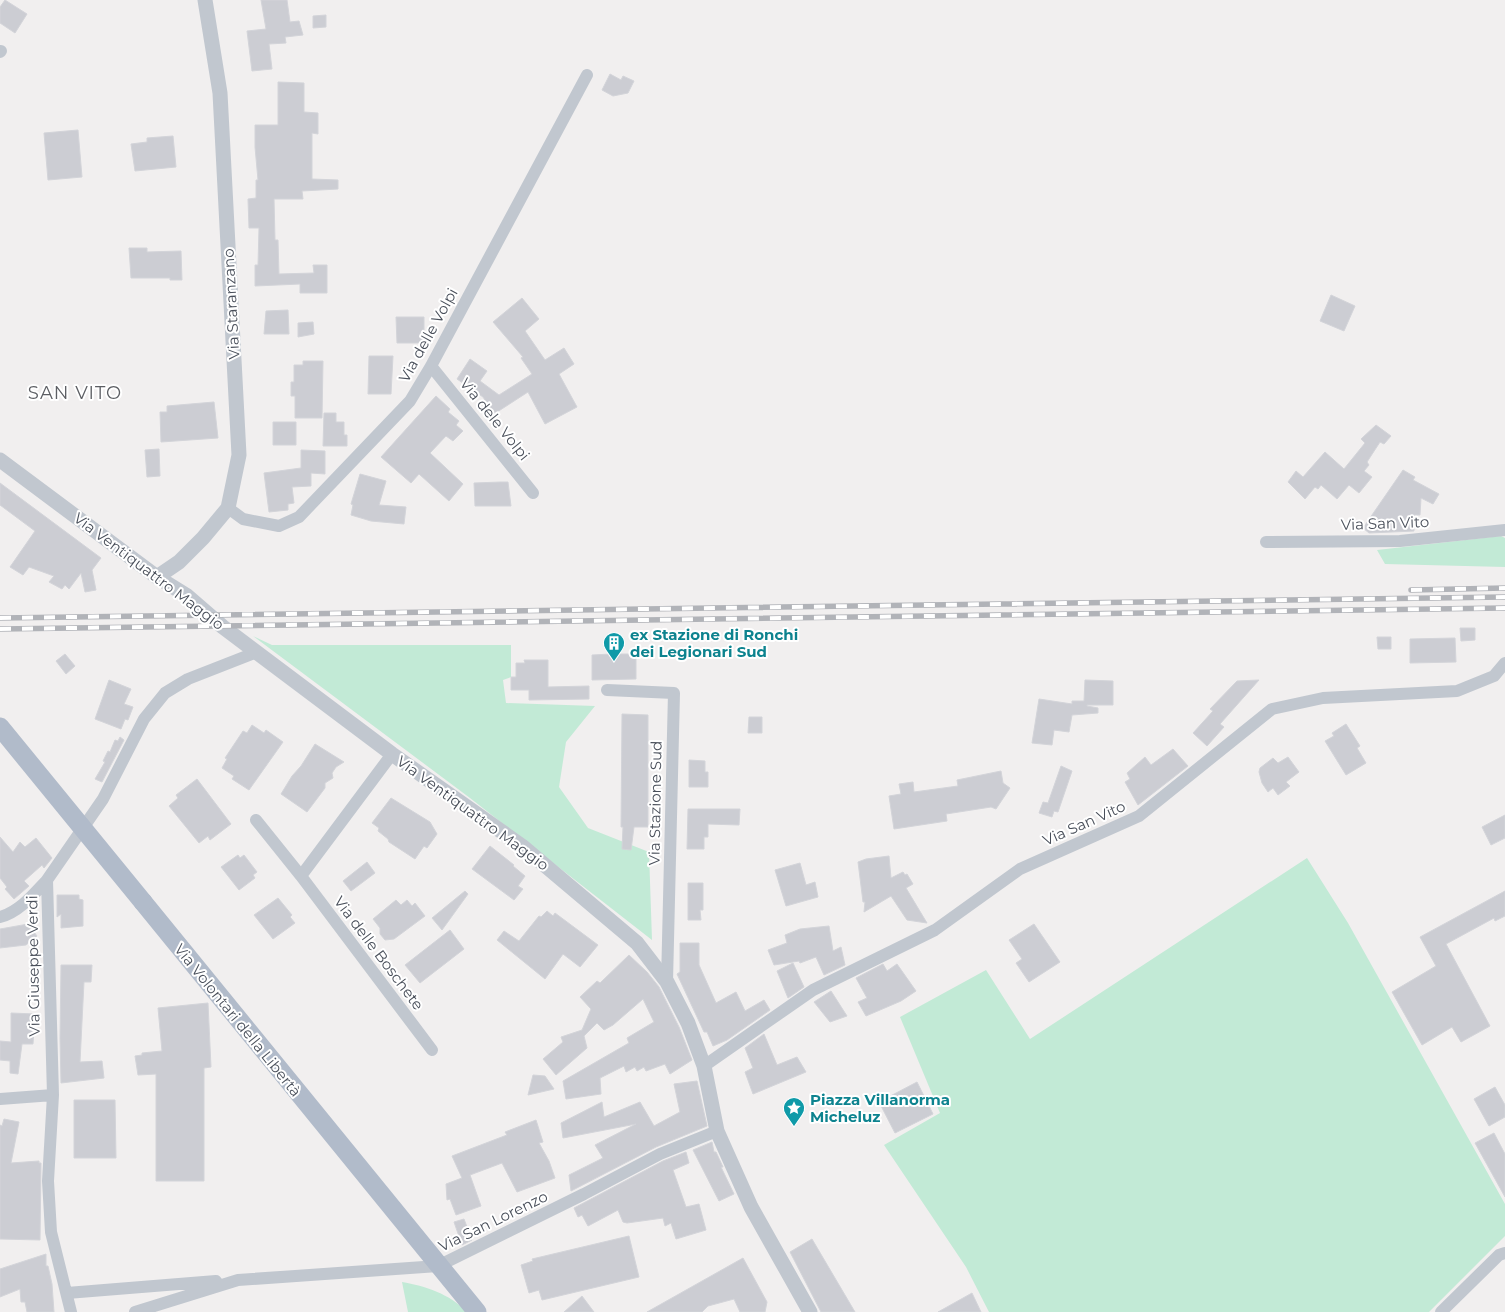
<svg xmlns="http://www.w3.org/2000/svg" width="1505" height="1312" viewBox="0 0 1505 1312" font-family="Montserrat,sans-serif">
  <style>
    .green { fill: #c2ead6 }
    .building { fill: #cccdd3; stroke: #d3d4d9 }
    .lines { fill: none; stroke-linecap: round; stroke-linejoin: round }
    .minor { stroke: #c1c7cf; stroke-width: 12 }
    .tertiary { stroke: #c1c7cf; stroke-width: 15 }
    .primary { stroke: #b1bbca; stroke-width: 19 }
    .rail-casing { stroke: #b1b3b8; stroke-width: 5.5 }
    .rail { stroke: #fff; stroke-width: 4; stroke-dasharray: 11; stroke-linecap: butt }
    .primary-bridge { stroke: #b1bbca; stroke-width: 19 }
    .labels { text-anchor: middle; dominant-baseline: central; stroke-width: 4; stroke-linejoin: round; paint-order: stroke }
    .street-label { font-size: 15px; fill: #494f5a; stroke: #fff }
    .culture-label { font-size: 15px; font-weight: bold; fill: #0d838f; stroke: #fff; text-anchor: start }
    .quarter-label { font-size: 18px; letter-spacing: 1px; fill: #5c5e63; stroke: #fff }
  </style>
  <rect width="100%" height="100%" fill="#f1efef"/>
  <path class="green" d="M1501 536 1505 538V567L1385 564 1377 550Z
    M253 636 272 645H511V677L503 680 506 703 595 706 566 742 559 787 588 828 649 852 652 940 470 798Z
    M1307 858 1348 923 1505 1204V1236L1429 1312H989L966 1267 884 1145 940 1113 900 1017 986 970 1030 1039Z
    M402 1282C425 1286 450 1294 467 1312H408Z"/>
  <path class="building" d="M5 0 27 14 15 33 0 23V7Z
    M261 0H287L290 22 299 21 303 35 285 37 286 43 269 44 272 69 252 71 247 31 266 29Z
    M326 15V27L313 28V16Z
    M610 74 621 80 623 76 634 81 628 93 613 96 602 90Z
    M278 82 304 83V112L318 113V134L312 133V179L338 180V189L302 191 303 199H274L275 240H278L279 274 314 273 313 265H327V293H300V284L255 286V265H258L259 228H249L248 199 256 198V180H258L255 147V125H278Z
    M78 130 82 177 48 180 44 133Z
    M173 136 176 167 135 171 131 144 147 142V138Z
    M129 248H147V252L181 251 182 280H170V278H131Z
    M1331 295 1355 306 1344 331 1320 321Z
    M522 298 539 319 525 331 545 360 564 348 574 364 559 374 577 407 545 424 528 392 494 414 483 397 457 379 470 359 487 371 480 381 499 395 532 374 521 358 523 357 493 322Z
    M288 310 289 334H264L266 311Z
    M396 317H424V343H397Z
    M313 322 314 334 298 337V323Z
    M369 356H393L391 394H368Z
    M303 361H323L322 418H295V396H291V382H294V365H303Z
    M436 396 450 409 448 412 459 421 456 425 463 431 453 441 446 436 430 453 463 484 449 501 419 474 411 483 381 457Z
    M214 402 218 438 161 442 160 412H167V406Z
    M324 413H336V422H344V435H347V446H323Z
    M273 422H296V445H273Z
    M1376 425 1391 436 1384 444 1380 442 1367 462 1369 465 1364 471 1372 477 1359 493 1349 485 1337 499 1321 485 1318 489 1315 487 1305 499 1288 482 1296 471 1303 477 1325 452 1344 469 1365 443 1361 439Z
    M159 449 160 476 147 477 145 450Z
    M301 450 325 451V474L311 473V486L292 487 294 503 288 504V510L269 512 264 473 301 468Z
    M1403 470 1415 477 1413 480 1439 494 1433 504 1421 498 1420 515H1414V531L1369 533 1363 528Z
    M360 474 386 481 379 505 406 507 404 524 371 521 351 515 353 505 351 504Z
    M501 482H508L511 506H475L474 483Z
    M0 483 101 558 92 570 96 590 85 592 81 573 69 589 65 585 62 589 49 582 54 576 29 567 23 575 10 567 35 531 0 505Z
    M1460 628H1475V640L1461 641Z
    M1377 637H1391V649H1378Z
    M1455 638 1456 662 1410 663V639Z
    M65 654 75 666 66 674 56 661Z
    M612 654H636V679L592 680V655Z
    M524 660H548V687L589 686V699L529 700V690H511V677H516V663H525Z
    M109 680 131 689 124 704 133 707 128 720 125 719 121 729 95 719Z
    M1085 680 1113 681V705H1087V706L1098 708V713L1072 715 1069 732 1054 730 1052 745 1032 743 1039 699 1072 704V701H1084Z
    M1259 680 1220 724 1224 727 1207 746 1193 733 1213 711 1210 709 1237 681Z
    M622 714 648 715V827H634L631 850 622 849 623 827H621Z
    M749 717H762V733H748Z
    M1346 724 1360 746 1357 748 1366 763 1346 775 1325 741 1334 736 1332 733Z
    M252 725 264 733 266 730 283 742 249 790 232 779 234 776 222 768 227 759 225 758 243 731 247 733Z
    M120 737 124 740 102 782 95 779 105 762 103 761 108 751 110 752 115 740 118 741Z
    M315 744 344 762 336 767 332 773 333 778 325 783V788L307 812 281 794 292 776 301 766Z
    M1173 749 1188 766 1138 805 1125 782 1130 779 1127 773 1145 757 1151 765Z
    M1288 757 1299 772 1286 782 1290 786 1278 795 1273 788 1268 792 1262 783 1259 772 1260 768 1273 758 1278 763Z
    M689 760 705 761V772H708V787H689Z
    M1061 766 1072 771 1058 812 1054 811 1052 817 1039 813 1043 802 1048 803Z
    M1001 771 1003 783 1010 788 996 809 991 807 946 814 947 821 894 829 889 796 901 794 899 784 913 782 914 792 958 786 957 780Z
    M197 779 231 824 210 840 208 836 199 843 169 806 178 798 176 795Z
    M391 798 430 822 437 834 427 848 424 846 415 859 389 842 388 839 378 831 379 828 372 823Z
    M688 809H740L739 825 708 824V837H704V849H687Z
    M1505 815V838L1491 845 1482 827Z
    M0 837 13 852 20 842 25 847 36 838 52 858 44 868 42 865 24 881 29 886 14 899 5 889 7 887 0 878Z
    M490 846 514 865 513 866 525 876 518 886 523 889 514 900 472 869Z
    M238 855 240 858 244 855 257 872 253 875 255 878 239 890 221 867Z
    M889 856 891 878 903 872 905 875 907 874 913 884 906 888 927 923 907 920 891 896 864 912 865 902H863L858 862 866 859Z
    M367 862 375 873 351 891 343 881Z
    M800 863 806 885 815 882 818 897 786 906 775 870Z
    M688 883H703V910H700L701 920H688Z
    M465 891 468 894 442 930 432 918Z
    M1505 891V916L1495 921 1494 918 1446 944 1490 1026 1461 1042 1452 1027 1422 1045 1392 992 1436 966 1420 937Z
    M57 895H79V899L83 900V926L61 928V914L57 917Z
    M278 898 292 915 290 917 295 923 273 939 254 915Z
    M396 900 401 905 407 900 412 906 415 903 425 916 394 939 385 940 380 934V928L373 919Z
    M547 911 553 916 555 913 598 945 580 967 563 954 545 979 497 940 504 931 519 941 539 916 541 917Z
    M28 924 37 936 26 945 0 948V929Z
    M1034 924 1060 962 1029 982 1016 963 1022 959 1009 940Z
    M829 926 833 951 841 947 845 965 824 975 816 957 800 963 799 961 774 965 768 950 787 943 785 935 800 929Z
    M450 930 464 949 420 983 405 965Z
    M680 943H699V965L716 1003 736 992 745 1011 764 1000 770 1010 727 1040 713 1046 707 1032H704L677 974 680 972Z
    M629 955 647 972 659 987 679 1027 692 1060 670 1074 665 1064 646 1071 644 1067 637 1071 635 1067 626 1072 624 1066 600 1078 601 1094 566 1099 563 1081 629 1043 627 1038 654 1022 643 999 613 1025 604 1030 597 1023 584 1036 587 1048 556 1075 543 1059 563 1042 561 1037 582 1030 591 1009 580 997 597 981 600 983Z
    M793 963 804 987 788 998 777 971Z
    M883 964 887 971 897 964 916 991 901 1001 866 1016 858 1002 867 998 856 978Z
    M61 965H92L91 982H84L80 1062 102 1061 104 1078 61 1083 60 1038Z
    M831 991 847 1016 830 1022 814 1002Z
    M208 1003 211 1067 204 1068V1181H156V1074L138 1075 135 1056 142 1055V1053L162 1051 158 1008Z
    M11 1013 35 1014 33 1044H22L18 1074 10 1073V1061L0 1060V1041L11 1042Z
    M764 1034 777 1065 797 1057 806 1072 753 1094 745 1072 753 1068 745 1048Z
    M533 1075 545 1076 554 1089 528 1095Z
    M697 1081 707 1126 656 1147 571 1191 569 1175 603 1158 595 1145 636 1124 563 1138 561 1123 602 1102 604 1117 640 1102 654 1126 680 1112 674 1084Z
    M917 1082 933 1114 895 1133 879 1102Z
    M1495 1087 1505 1105V1117L1489 1126 1474 1099Z
    M74 1100H115L116 1158H74Z
    M4 1119 19 1122 11 1163 39 1161V1163H41L40 1240 0 1239V1125L2 1126Z
    M536 1120 543 1142 539 1143 549 1161 555 1178 517 1192 502 1163 470 1175 481 1206 456 1215 450 1199 447 1200 446 1184 462 1178 452 1156 507 1135 505 1132Z
    M1494 1133 1505 1154V1197L1475 1143Z
    M712 1142 714 1152H716L723 1167H721L734 1194 719 1201 693 1150Z
    M686 1152 689 1163 673 1170 686 1207 699 1204 706 1230 676 1239 671 1223 665 1226 663 1218 627 1223 623 1222 618 1210 588 1226 582 1215 578 1217 574 1208 663 1161Z
    M464 1219 472 1240 462 1245 454 1222Z
    M629 1236 639 1277 542 1300 539 1290 529 1293 521 1265 533 1261 532 1259Z
    M812 1239 855 1312H821L790 1252Z
    M46 1254V1266H48L52 1284 54 1312H27L25 1302H21L20 1289 0 1297V1269Z
    M743 1258 767 1302 765 1312H740L734 1299 708 1306 702 1312H647Z
    M972 1293 981 1312H938Z
    M582 1296 594 1312H564Z"/>
  <g class="lines">
    <path class="minor" d="M0 52 1 51
      M431 366 533 493
      M228 508 243 519 279 526 299 517 410 401 431 366 587 75
      M1266 542 1400 541 1505 530
      M607 690 674 693 667 982
      M256 820 301 876 432 1050
      M301 876 392 754
      M0 917C19 912 34 894 47 880
      M704 1066 813 990 935 930 1020 869 1139 816 1272 709 1323 698 1457 691 1494 676 1505 663
      M0 1099 53 1095
      M67 1293 216 1281
      M71 1312 51 1232 48 1181 53 1095 47 880 103 799 144 719 165 693 188 679 257 652
      M135 1312 238 1280 438 1266 584 1194 660 1154 717 1131
      M1441 1312 1499 1255 1505 1253"/>
    <path class="tertiary" d="M0 460 157 577 186 595 223 627 392 754 522 846 637 943 667 982 688 1023 704 1066 717 1131 751 1207 810 1312
      M157 577 179 562 203 538 228 508 239 455 220 93 205 0"/>
    <path class="primary" d="M143 902 477 1312"/>
    <g class="rail-casing">
      <path id="rail" d="M1411 590 1505 588
        M0 618 1505 597
        M0 629 1505 608"/>
    </g>
    <use href="#rail" class="rail"/>
    <path class="primary-bridge" d="M0 727 143 902"/>
  </g>
  <defs>
    <g id="building-pin" transform="scale(1.125)"><path d="M0 17L-7.5 6A9.5 9.5 0 1 1 7.5 6Z" fill="#0f9aa8" stroke="#fff"/><path d="M-4-6H4V6H1V3H-1V6H-4ZM-2.5-4.3h1.7v1.8h-1.7ZM.8-4.3h1.7v1.8H.8ZM-2.5-1h1.7V.8h-1.7ZM.8-1h1.7V.8H.8Z" fill="#fff"/></g>
    <g id="sight-pin" transform="scale(1.125)"><path d="M0 17L-7.5 6A9.5 9.5 0 1 1 7.5 6Z" fill="#0f9aa8" stroke="#fff"/><path d="M0-6L1.8-2.2L6-1.7L2.9 1.2L3.7 5.4L0 3.3L-3.7 5.4L-2.9 1.2L-6-1.7L-1.8-2.2Z" fill="#fff"/></g>
  </defs>
  <g fill-rule="evenodd">
    <use href="#building-pin" x="614" y="643"/>
    <use href="#sight-pin" x="794" y="1108"/>
  </g>
  <g class="labels">
    <g class="street-label">
      <text transform="translate(231 304) rotate(-93)">Via Staranzano</text>
      <text transform="translate(428 335) rotate(-61)">Via delle Volpi</text>
      <text transform="translate(495 419) rotate(51)">Via dele Volpi</text>
      <text transform="translate(1385 523) rotate(-2)">Via San Vito</text>
      <text transform="translate(149 571) rotate(37)">Via Ventiquattro Maggio</text>
      <text transform="translate(655 803) rotate(-89)">Via Stazione Sud</text>
      <text transform="translate(473 813) rotate(36)">Via Ventiquattro Maggio</text>
      <text transform="translate(1084 823) rotate(-24)">Via San Vito</text>
      <text transform="translate(379 953) rotate(53)">Via delle Boschete</text>
      <text transform="translate(33 966) rotate(-91)">Via Giuseppe Verdi</text>
      <text transform="translate(238 1020) rotate(51)">Via Volontari della Libertà</text>
      <text transform="translate(493 1221) rotate(-26)">Via San Lorenzo</text>
    </g>
    <g class="culture-label">
      <text x="630" y="634">ex Stazione di Ronchi<tspan x="630" dy="17">dei Legionari Sud</tspan></text>
      <text x="810" y="1099">Piazza Villanorma<tspan x="810" dy="17">Micheluz</tspan></text>
    </g>
    <g class="quarter-label">
      <text x="75" y="393">SAN VITO</text>
    </g>
  </g>
</svg>
